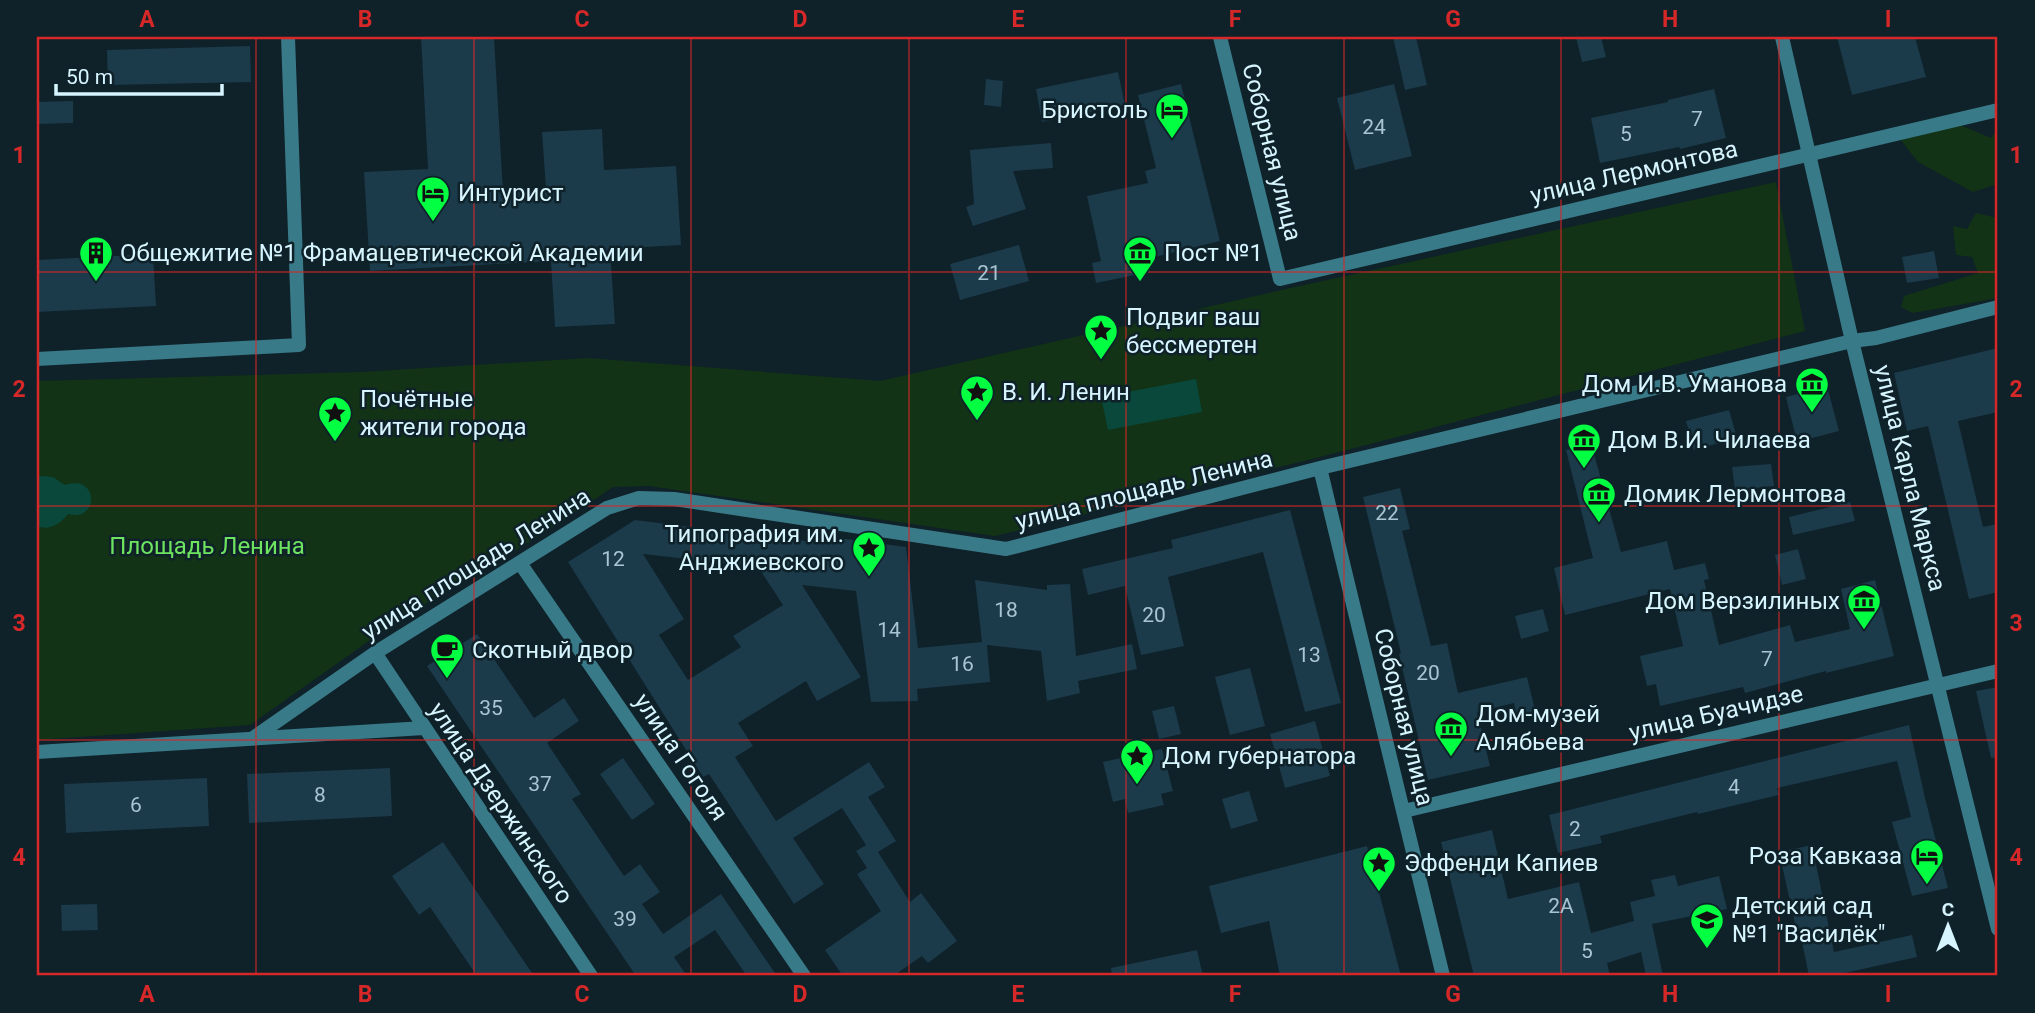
<svg xmlns="http://www.w3.org/2000/svg" width="2035" height="1013" viewBox="0 0 2035 1013" font-family="Roboto,sans-serif">
  <style>
    .green { fill: #123316 }
    .water { fill: #09483a }
    .building { fill: #1b3a4a; fill-rule: evenodd }
    .lines { fill: none; stroke-linecap: round; stroke-linejoin: round }
    .minor { stroke: #397a89; stroke-width: 14 }
    .tertiary { stroke: #397a89; stroke-width: 14 }
    .grid { fill: none; stroke: #d62828; stroke-width: 2; stroke-opacity: 0.55 }
    .labels { text-anchor: middle; dominant-baseline: central; stroke-width: 5; stroke-linejoin: round; paint-order: stroke }
    .number-label { font-size: 21px; fill: #a8c6d2 }
    .poi-label { font-size: 24px; fill: #d7f5ff; stroke: #0f2129; text-anchor: start }
    .street-label { font-size: 24px; fill: #d7f5ff; stroke: #0f2129 }
    .park-label { font-size: 24px; fill: #6de35f; stroke: #0f2129 }
    .neatline { fill: none; stroke: #d62828; stroke-width: 2.5 }
    .grid-label { font-size: 23px; text-anchor: middle; font-weight: bold; fill: #d62828 }
  </style>
  <rect width="100%" height="100%" fill="#0f2129"/>
  <path class="green" d="M1960 125 1991 138 1998 129V184L1973 192 1918 162 1900 139Z
    M1776 182 1805 331 1316 458 995 536 649 486 613 487 546 532 400 619 250 725 37 740V381L361 372 588 358 880 381 1277 291Z
    M1976 213 1998 218V298L1913 313 1901 307 1904 296 1978 273 1972 257 1956 255 1953 226 1967 229Z"/>
  <path class="water" d="M1196 379 1202 412 1108 430 1101 397Z
    M42 476 53 477 65 485C100 473 99 523 68 514 60 524 50 531 37 526V477Z"/>
  <path class="building" d="M421 37H494L503 192 546 189 542 132 602 129 604 170 676 166 681 245 610 249 615 324 555 327 551 261 370 271 364 172 428 169Z
    M1393 37H1416L1427 85 1405 90Z
    M1576 37H1601L1606 57 1582 62Z
    M1837 37H1915L1926 77 1852 95Z
    M250 46 251 82 108 85 107 50Z
    M1118 72 1125 105 1042 122 1036 89Z
    M986 79 1003 81 1001 107 984 105Z
    M1181 84 1220 241 1147 259 1150 272 1096 283 1092 263 1101 261 1087 196 1148 183 1145 171 1156 168 1138 95Z
    M1394 84 1412 156 1355 170 1337 98Z
    M1714 89 1726 138 1680 149 1679 147 1600 163 1591 118 1668 102V100Z
    M73 101V123L37 124V102Z
    M1051 143 1053 168 1013 171 1026 209 973 226 966 207 974 204 970 150Z
    M1019 245 1029 281 960 300 950 264Z
    M1934 251 1939 278 1907 283 1902 257Z
    M153 254 156 306 37 312V260Z
    M1998 348V412L1958 421 1983 527 1998 524V592L1969 599 1928 426 1907 431 1894 373Z
    M1827 386 1839 431 1797 442 1786 397Z
    M1729 410 1737 438 1694 450 1686 421Z
    M1591 443 1621 552 1667 541 1674 570 1705 563 1709 579 1704 580 1719 645 1790 625 1795 642 1850 629 1841 589 1875 580 1894 656 1826 673V671L1745 693 1743 687 1660 706 1656 684 1647 686 1640 656 1683 646 1670 589 1565 615 1554 568 1593 558 1566 450Z
    M1771 464 1774 486 1735 490 1732 467Z
    M1400 488 1410 529 1402 531 1431 646 1447 643 1458 693 1527 677 1536 714 1517 718 1514 703 1477 712 1490 766 1428 780 1399 654 1401 653 1363 497Z
    M1850 502 1855 521 1793 535 1789 517Z
    M1290 510 1341 703 1305 712 1263 552 1168 577 1184 646 1141 655 1125 586 1088 595 1082 569 1173 548 1171 540Z
    M635 520 830 544 831 537 906 547 918 648 982 642 975 580 1047 590V585L1070 584 1076 656 1132 644 1137 669 1078 681 1080 693 1047 701 1041 651 987 645 990 682 917 689 918 701 871 702 856 591 802 585 861 677 817 701 806 681 738 723 753 746 735 757 776 821 869 762 885 787 868 797 896 841 878 852 910 902 921 893 957 941 928 963 922 956 893 976H843L825 950 881 911 857 874 867 868 856 851 866 845 842 808 793 838 824 884 794 904 709 774 703 777 568 562ZM643 554 758 567 783 605 733 636 741 647 688 680 659 635 684 619Z
    M1798 549 1806 579 1782 585 1775 555Z
    M1543 609 1549 631 1521 639 1515 616Z
    M477 634 534 718 564 698 579 721 547 743 581 794 572 799 624 876 640 864 660 892 642 904 663 934 721 894 777 976H747L715 930 674 957 687 976H636L427 666Z
    M1250 668 1265 726 1230 735 1215 677Z
    M1998 687V757L1991 758 1976 691Z
    M1174 706 1181 734 1159 739 1152 711Z
    M1315 721 1330 776 1285 788 1270 734Z
    M1909 725 1925 798 1948 888 1912 896 1892 822 1911 817 1897 761 1777 788 1779 795 1698 814 1697 812 1600 836 1602 843 1558 853 1549 815Z
    M1162 749 1173 791 1161 794 1164 805 1128 813 1125 799 1113 802 1103 762Z
    M623 758 655 804 632 820 600 774Z
    M390 768 392 816 249 823 247 774Z
    M207 778 209 826 66 833 64 784Z
    M1249 791 1258 821 1231 829 1222 799Z
    M1492 830 1508 899 1579 882 1591 933 1634 921 1630 902 1655 896 1651 880 1675 875 1678 886 1719 876 1727 909 1652 924 1663 976H1646L1641 952 1607 963 1610 976H1474L1441 842Z
    M443 842 534 976H477L430 907 419 915 392 876Z
    M1812 845 1834 952 1912 935 1917 957 1831 976H1809L1801 937H1798L1779 852Z
    M1367 846 1401 976H1280L1269 921 1221 933 1209 886Z
    M97 904 98 930 62 931 61 905Z
    M1197 950 1203 976H1112L1111 968Z"/>
  <g class="lines">
    <path class="minor" d="M1220 37 1280 279 1998 110
      M37 359 299 345 288 37
      M1320 468 1443 976
      M520 563 804 976
      M375 653 591 976
      M253 738 375 653 607 508 639 498 674 499 1006 549 1320 468 1852 341 1876 338 1998 307
      M37 752 424 728
      M1404 811 1998 671"/>
    <path class="tertiary" d="M1782 37 1852 341 1998 929"/>
  </g>
  <path class="grid" d="M256 37V976M474 37V976M691 37V976M909 37V976M1126 37V976M1344 37V976M1561 37V976M1779 37V976M37 272H1998M37 506H1998M37 740H1998"/>
  <defs>
    <g id="hotel-pin" transform="scale(1.75)"><path d="M0 17L-7.5 6A9.5 9.5 0 1 1 7.5 6Z" fill="#03ff41" stroke="#0f2129"/><path d="M-6-4.5h1.5V1H6V5H4.5V3h-9V5H-6ZM-4 0a1.8 1.8 0 1 1 3.6 0ZM.5 0V-2.5h3Q6-2.5 6 0Z" fill="#111"/></g>
    <g id="building-pin" transform="scale(1.75)"><path d="M0 17L-7.5 6A9.5 9.5 0 1 1 7.5 6Z" fill="#03ff41" stroke="#0f2129"/><path d="M-4-6H4V6H1V3H-1V6H-4ZM-2.5-4.3h1.7v1.8h-1.7ZM.8-4.3h1.7v1.8H.8ZM-2.5-1h1.7V.8h-1.7ZM.8-1h1.7V.8H.8Z" fill="#111"/></g>
    <g id="museum-pin" transform="scale(1.75)"><path d="M0 17L-7.5 6A9.5 9.5 0 1 1 7.5 6Z" fill="#03ff41" stroke="#0f2129"/><path d="M0-6L6-3V-2H-6V-3ZM-5-1h2V3h-2ZM-1-1h2V3h-2ZM3-1h2V3H3ZM-6 4H6V6H-6Z" fill="#111"/></g>
    <g id="sight-pin" transform="scale(1.75)"><path d="M0 17L-7.5 6A9.5 9.5 0 1 1 7.5 6Z" fill="#03ff41" stroke="#0f2129"/><path d="M0-6L1.8-2.2L6-1.7L2.9 1.2L3.7 5.4L0 3.3L-3.7 5.4L-2.9 1.2L-6-1.7L-1.8-2.2Z" fill="#111"/></g>
    <g id="cafe-pin" transform="scale(1.75)"><path d="M0 17L-7.5 6A9.5 9.5 0 1 1 7.5 6Z" fill="#03ff41" stroke="#0f2129"/><path d="M-5.5-4.5H6V0H3Q3 3.5 0 3.5H-2.5Q-5.5 3.5-5.5 0ZM3-3.2v2h1.7v-2ZM-6 4.5H4V6H-6Z" fill="#111"/></g>
    <g id="school-pin" transform="scale(1.75)"><path d="M0 17L-7.5 6A9.5 9.5 0 1 1 7.5 6Z" fill="#03ff41" stroke="#0f2129"/><path d="M0-5L7-2L0 1L-7-2ZM-4 1L0 2.5L4 1V4Q0 6-4 4Z" fill="#111"/></g>
  </defs>
  <g fill-rule="evenodd">
    <use href="#hotel-pin" x="1172" y="110"/>
    <use href="#hotel-pin" x="433" y="193"/>
    <use href="#building-pin" x="96" y="253"/>
    <use href="#museum-pin" x="1140" y="253"/>
    <use href="#sight-pin" x="1101" y="331"/>
    <use href="#museum-pin" x="1812" y="384"/>
    <use href="#sight-pin" x="977" y="392"/>
    <use href="#sight-pin" x="335" y="413"/>
    <use href="#museum-pin" x="1584" y="440"/>
    <use href="#museum-pin" x="1599" y="494"/>
    <use href="#sight-pin" x="869" y="548"/>
    <use href="#museum-pin" x="1864" y="601"/>
    <use href="#cafe-pin" x="447" y="650"/>
    <use href="#museum-pin" x="1451" y="728"/>
    <use href="#sight-pin" x="1137" y="756"/>
    <use href="#hotel-pin" x="1927" y="856"/>
    <use href="#sight-pin" x="1379" y="863"/>
    <use href="#school-pin" x="1707" y="920"/>
  </g>
  <g class="labels">
    <g class="number-label">
      <text x="1697" y="119">7</text>
      <text x="1374" y="127">24</text>
      <text x="1626" y="134">5</text>
      <text x="989" y="273">21</text>
      <text x="1387" y="513">22</text>
      <text x="613" y="559">12</text>
      <text x="1006" y="610">18</text>
      <text x="1154" y="615">20</text>
      <text x="889" y="630">14</text>
      <text x="1309" y="655">13</text>
      <text x="1767" y="659">7</text>
      <text x="962" y="664">16</text>
      <text x="1428" y="673">20</text>
      <text x="491" y="708">35</text>
      <text x="540" y="784">37</text>
      <text x="1734" y="787">4</text>
      <text x="320" y="795">8</text>
      <text x="136" y="805">6</text>
      <text x="1575" y="829">2</text>
      <text x="1561" y="906">2А</text>
      <text x="625" y="919">39</text>
      <text x="1587" y="951">5</text>
    </g>
    <g class="poi-label">
      <text x="1148" y="110" text-anchor="end">Бристоль</text>
      <text x="458" y="193">Интурист</text>
      <text x="120" y="253">Общежитие №1 Фрамацевтической Академии</text>
      <text x="1164" y="253">Пост №1</text>
      <text x="1126" y="317">Подвиг ваш<tspan x="1126" dy="28">бессмертен</tspan></text>
      <text x="1787" y="384" text-anchor="end">Дом И.В. Уманова</text>
      <text x="1002" y="392">В. И. Ленин</text>
      <text x="360" y="399">Почётные<tspan x="360" dy="28">жители города</tspan></text>
      <text x="1608" y="440">Дом В.И. Чилаева</text>
      <text x="1624" y="494">Домик Лермонтова</text>
      <text x="844" y="534" text-anchor="end">Типография им.<tspan x="844" dy="28">Анджиевского</tspan></text>
      <text x="1840" y="601" text-anchor="end">Дом Верзилиных</text>
      <text x="472" y="650">Скотный двор</text>
      <text x="1476" y="714">Дом-музей<tspan x="1476" dy="28">Алябьева</tspan></text>
      <text x="1162" y="756">Дом губернатора</text>
      <text x="1902" y="856" text-anchor="end">Роза Кавказа</text>
      <text x="1404" y="863">Эффенди Капиев</text>
      <text x="1732" y="906">Детский сад<tspan x="1732" dy="28">№1 "Василёк"</tspan></text>
    </g>
    <g class="street-label">
      <text transform="translate(1272 152) rotate(76)">Соборная улица</text>
      <text transform="translate(1634 172) rotate(-13)">улица Лермонтова</text>
      <text transform="translate(1910 478) rotate(76)">улица Карла Маркса</text>
      <text transform="translate(1144 490) rotate(-14)">улица площадь Ленина</text>
      <text transform="translate(476 564) rotate(-32)">улица площадь Ленина</text>
      <text transform="translate(1716 713) rotate(-13)">улица Буачидзе</text>
      <text transform="translate(1404 717) rotate(76)">Соборная улица</text>
      <text transform="translate(681 757) rotate(56)">улица Гоголя</text>
      <text transform="translate(501 803) rotate(56)">улица Дзержинского</text>
    </g>
    <g class="park-label">
      <text x="207" y="546">Площадь Ленина</text>
    </g>
  </g>
  <rect width="2035" height="1013" fill="none" stroke="#0f2129" stroke-width="77"/>
  <g transform="translate(1948 926)" stroke="#0f2129" stroke-width="5" paint-order="stroke">
  <path d="M0-5L12 26L0 18L-12 26Z" fill="#d7f5ff"/>
  <text y="-10" font-size="19" font-weight="bold" text-anchor="middle" fill="#d7f5ff">С</text>
  </g>
  <path d="M56 84v10h166v-10" fill="none" stroke="#d7f5ff" stroke-width="3.5"/>
  <text x="66" y="84" font-size="21" fill="#d7f5ff" stroke="#0f2129" stroke-width="5" paint-order="stroke">50 m</text>
  <rect x="38" y="38" width="1958" height="936" class="neatline"/>
  <g class="grid-label">
    <text x="147" y="27">A</text>
    <text x="365" y="27">B</text>
    <text x="582" y="27">C</text>
    <text x="800" y="27">D</text>
    <text x="1018" y="27">E</text>
    <text x="1235" y="27">F</text>
    <text x="1453" y="27">G</text>
    <text x="1670" y="27">H</text>
    <text x="1888" y="27">I</text>
    <text x="19" y="163">1</text>
    <text x="2016" y="163">1</text>
    <text x="19" y="397">2</text>
    <text x="2016" y="397">2</text>
    <text x="19" y="631">3</text>
    <text x="2016" y="631">3</text>
    <text x="19" y="865">4</text>
    <text x="2016" y="865">4</text>
    <text x="147" y="1002">A</text>
    <text x="365" y="1002">B</text>
    <text x="582" y="1002">C</text>
    <text x="800" y="1002">D</text>
    <text x="1018" y="1002">E</text>
    <text x="1235" y="1002">F</text>
    <text x="1453" y="1002">G</text>
    <text x="1670" y="1002">H</text>
    <text x="1888" y="1002">I</text>
  </g>
</svg>
